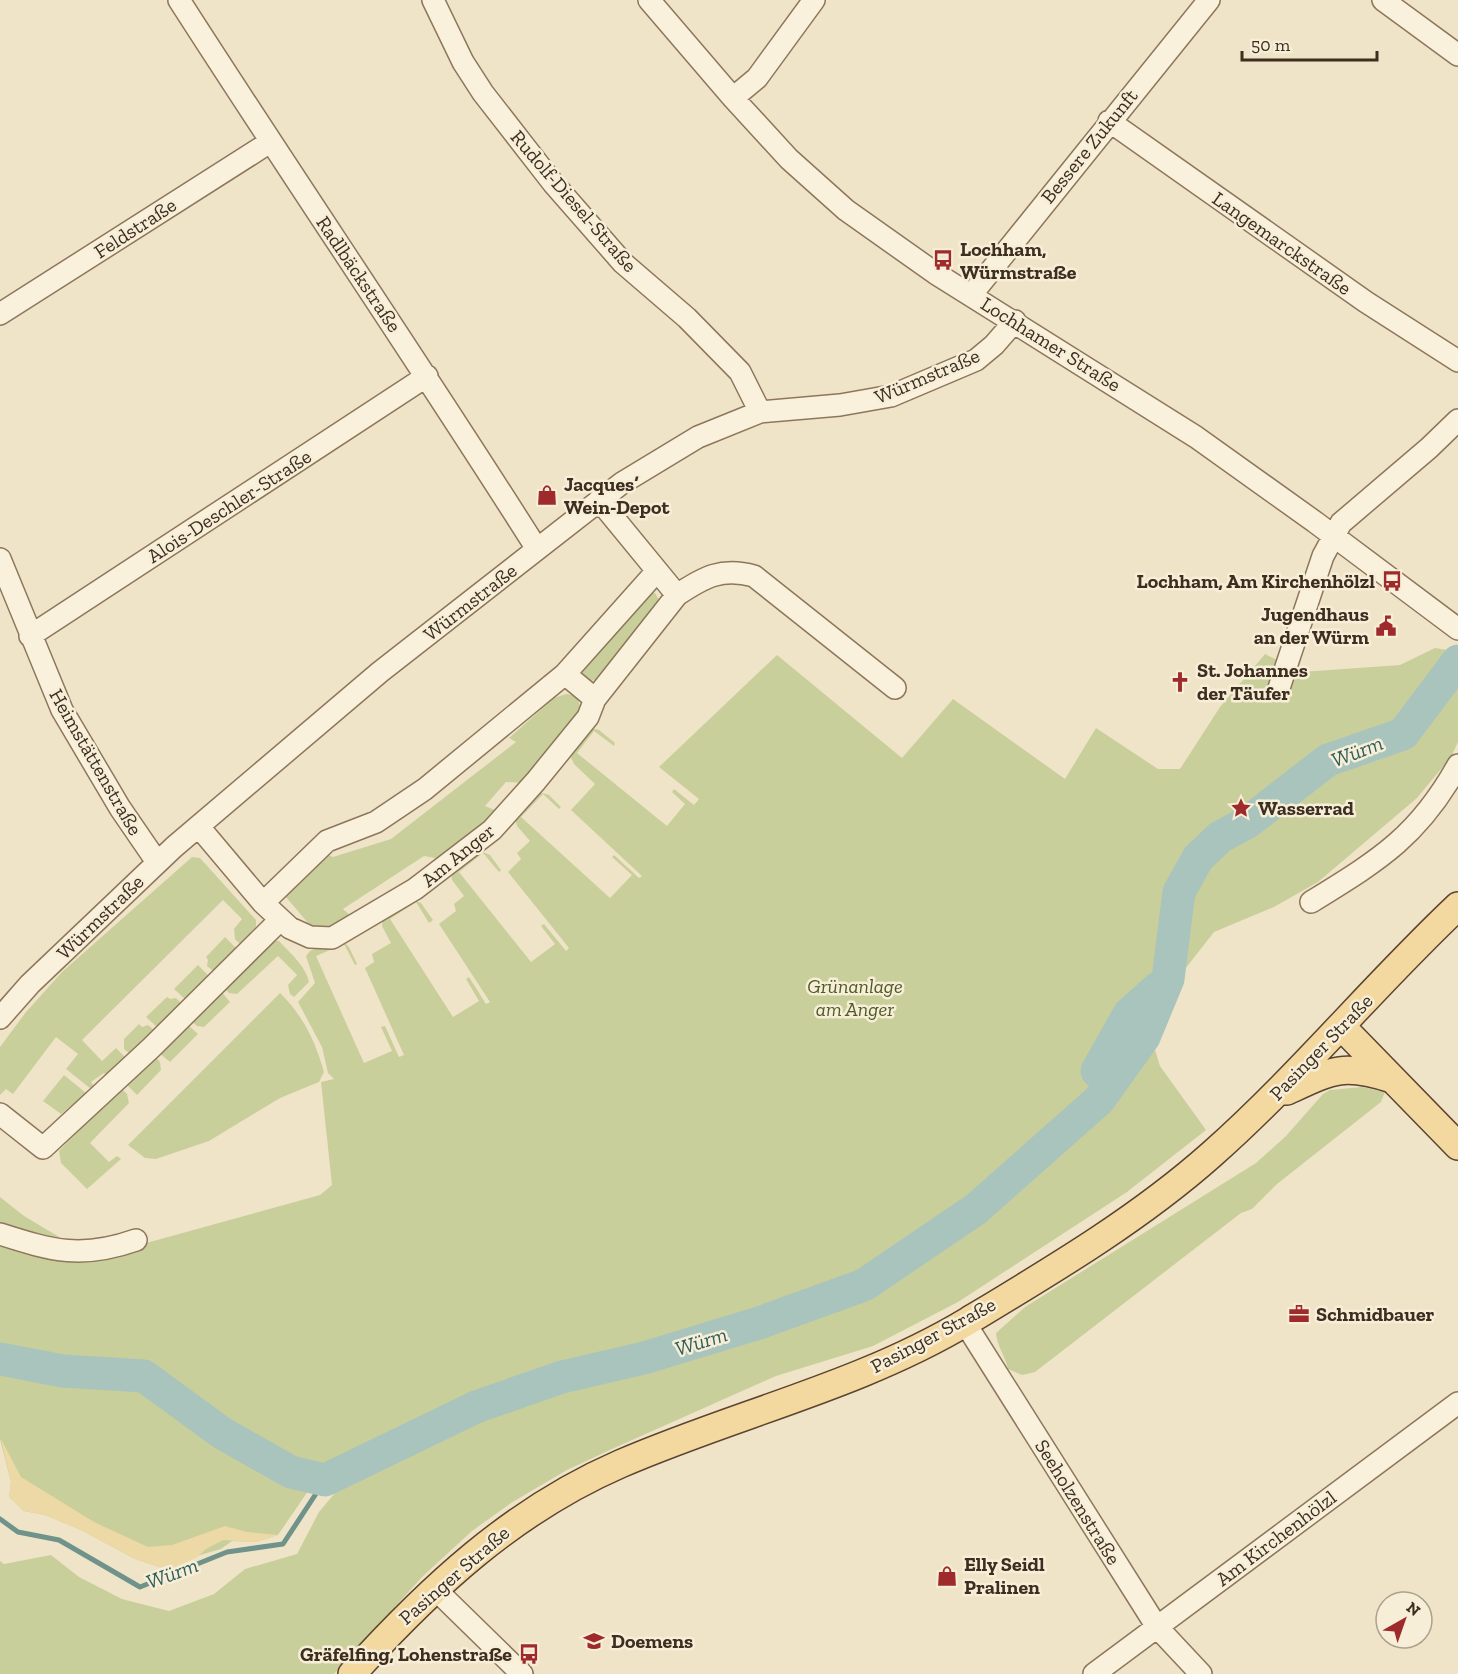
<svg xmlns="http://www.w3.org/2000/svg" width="1458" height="1674" viewBox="0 0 1458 1674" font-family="'Zilla Slab',serif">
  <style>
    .green { fill: #c9cf9b }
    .sand { fill: #ecd9a5 }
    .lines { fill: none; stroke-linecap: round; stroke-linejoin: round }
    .stream { stroke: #6f938a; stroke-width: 5 }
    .river { stroke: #a9c4bc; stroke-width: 33 }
    .minor-casing { stroke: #8d765c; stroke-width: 24 }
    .major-casing { stroke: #5b4430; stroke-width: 30 }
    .minor { stroke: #faf1dc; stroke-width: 21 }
    .major { stroke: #f3d9a0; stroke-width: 27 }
    .labels { text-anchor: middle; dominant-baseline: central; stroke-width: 5; stroke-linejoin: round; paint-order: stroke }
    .street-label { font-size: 20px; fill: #3d2e20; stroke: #f7eed8 }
    .poi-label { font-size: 20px; font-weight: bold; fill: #3d2e20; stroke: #f7eed8; text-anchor: start }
    .park-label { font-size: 20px; font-style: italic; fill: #4d5a26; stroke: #f7eed8 }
    .water-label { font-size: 21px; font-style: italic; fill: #2f5d5a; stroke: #f7eed8 }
  </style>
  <rect width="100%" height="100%" fill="#f0e4c8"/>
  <path class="green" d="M655 593 662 605 602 678 591 681 582 678 579 667 645 594Z
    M1435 648 1447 650 1458 656V742L1451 757 1417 798 1318 882 1274 907 1214 932 1182 973 1153 1043 1160 1066 1206 1130 1127 1192 958 1302 873 1346 776 1376 612 1449 567 1470 511 1503 472 1531 422 1577 334 1674H0V1561L4 1564 51 1555 79 1577 122 1599 169 1611 214 1594 245 1569 297 1554 319 1512 345 1481 392 1462 432 1442 427 1420 409 1431 326 1465 278 1535 256 1542 232 1541 221 1549 200 1555 168 1570 135 1559 79 1529 45 1515 24 1511 9 1497 11 1482 0 1439V1197L24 1216 71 1244 139 1245 320 1195 332 1185 321 1082 334 1079 328 1073 322 1047 298 1002 315 983 306 956 310 951 339 938 349 947 357 964 355 965 344 944 316 956 364 1063 392 1051 381 1027 385 1026 399 1057 404 1055 365 968 374 962 372 954 391 943 382 926 383 914 408 898 421 903 433 920 429 923 416 902 390 919 453 1017 479 1001 466 979 469 977 486 1004 490 1002 439 924 456 911 454 904 464 896 452 880 451 870 476 849 490 855 501 870 499 872 483 853 459 872 531 962 555 944 541 926 544 924 566 951 569 948 508 872 521 859 517 853 530 841 517 826 514 814 535 791 549 795 561 807 559 809 543 794 521 817 610 898 632 875 612 857 614 855 639 878 642 876 571 810 595 784 574 764 568 751 587 727 599 730 615 743 614 746 594 731 577 753 667 826 685 804 672 792 674 789 694 805 699 799 659 767 777 655 902 758 953 699 1065 779 1096 728 1158 769H1180L1220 707 1265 654 1301 672 1400 665Z
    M566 694C577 695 579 700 581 710L524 783 506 782 485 806 497 811 440 859 424 856 343 909 351 916 324 931 308 923 285 896 303 875 327 854 333 857 391 839 516 742 509 738 554 698Z
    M192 857 200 858 256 920V927L240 944 235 939 234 929 242 919 223 900 82 1040 102 1061 116 1048 126 1058 107 1076 104 1073 91 1082 94 1086 91 1089 66 1069 78 1054 56 1037 13 1094 6 1089 0 1095V1047L26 1012 62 972Z
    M225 937 236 948 213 971 207 966 208 960 206 957Z
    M269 940 279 941C289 952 306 966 309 982L294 997 290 994 288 985 297 975 278 956 237 994 229 993 222 986Z
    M198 965 209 976 185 999 174 989Z
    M219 989 230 1002 204 1027 197 1026 190 1020Z
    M280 993C303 1015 316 1043 324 1072L319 1082 280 1098 209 1141 156 1159 145 1158 128 1145Z
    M167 997 170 999 176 998 181 1003 157 1027 146 1017Z
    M186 1023 198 1034 170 1062 158 1052Z
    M139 1024 142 1027 148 1025 154 1030 130 1054 124 1049V1039Z
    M154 1055 160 1062 161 1070 137 1095 126 1084Z
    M64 1075 86 1093 61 1114 43 1101Z
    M1362 1087 1385 1092 1381 1102 1277 1184 1252 1209 1241 1213 1035 1372 1022 1375 1008 1369C1005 1355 997 1347 996 1333L1025 1307 1256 1163 1286 1136 1323 1094 1330 1090Z
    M121 1088 127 1094 129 1103 90 1143 109 1162 117 1156 121 1159 87 1189 61 1163 59 1151Z"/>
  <path class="sand" d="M1 1439 21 1477 94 1522 148 1547 172 1545 225 1526 247 1532 278 1535 256 1542 223 1540 206 1549 196 1558 168 1570 135 1559 79 1529 45 1515 24 1511 9 1497 11 1482Z"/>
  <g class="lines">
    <path class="stream" d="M0 1519 18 1532 59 1540 140 1587 227 1552 283 1544 325 1480"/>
    <path class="river" d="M1097 1071 1129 1014 1158 988
      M0 1359 63 1371 144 1376 222 1433 291 1472 325 1480 476 1407 562 1377 644 1358 759 1323 864 1285 976 1209 1099 1100 1144 1037 1168 979 1179 892 1198 858 1220 837 1248 822 1328 760 1403 734 1458 661"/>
    <g class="minor-casing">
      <path id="minor" d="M179 0C297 184 420 364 537 549
        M433 0 463 62 483 93 553 183 623 263 687 318 740 372 760 412
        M649 0 733 98 789 159 846 210 935 273 1196 437 1315 522 1458 629
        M1383 0 1458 55
        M733 98 757 78 814 0
        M1109 121 1366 302 1458 361
        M972 294 1209 0
        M0 314 270 142
        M599 500 677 595C704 577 722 567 754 576L895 688
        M0 559 62 710 120 808 157 862
        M30 636 427 376
        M565 674 595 699
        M1279 688 1323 556 1341 523 1429 448 1458 420
        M199 827 263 903 290 928 310 937 332 938 415 889 492 830 536 781 588 717 595 699 677 595
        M1311 902C1379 860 1418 837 1458 765
        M263 903 327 841 376 822 425 789 565 674 656 572
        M0 1018 30 984 174 847 380 672 622 483 698 437 760 412 840 405 891 396 976 360 994 345 1015 321
        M0 1114 43 1148 151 1048 280 920
        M0 1234C53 1251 82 1259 136 1240
        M965 1323 1157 1627 1201 1674
        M434 1588 522 1674
        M1094 1674 1458 1403"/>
    </g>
    <g class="major-casing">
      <path id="major" d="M1341 1026 1458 1146
        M1287 1091C1332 1070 1343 1063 1392 1079
        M352 1674C430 1588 512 1511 620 1464 735 1414 860 1386 968 1321 1051 1271 1139 1219 1212 1154 1299 1077 1373 986 1458 906"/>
    </g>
    <use href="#minor" class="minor"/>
    <use href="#major" class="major"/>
  </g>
  <defs>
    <g id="bus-bare" transform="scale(1.62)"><path d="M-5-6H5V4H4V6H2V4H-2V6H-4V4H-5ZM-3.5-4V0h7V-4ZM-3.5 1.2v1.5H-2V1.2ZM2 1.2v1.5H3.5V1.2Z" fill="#9e2a2b" stroke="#f7eed8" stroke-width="2.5" paint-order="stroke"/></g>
    <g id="shop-bare" transform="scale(1.62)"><path d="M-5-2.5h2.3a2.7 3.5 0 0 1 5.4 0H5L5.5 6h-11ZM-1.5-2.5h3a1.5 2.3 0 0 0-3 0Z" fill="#9e2a2b" stroke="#f7eed8" stroke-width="2.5" paint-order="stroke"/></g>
    <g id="civic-bare" transform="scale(1.62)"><path d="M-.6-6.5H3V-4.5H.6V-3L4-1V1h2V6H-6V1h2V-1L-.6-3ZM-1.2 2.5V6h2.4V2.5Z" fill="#9e2a2b" stroke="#f7eed8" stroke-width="2.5" paint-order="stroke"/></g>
    <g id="church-bare" transform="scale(1.62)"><path d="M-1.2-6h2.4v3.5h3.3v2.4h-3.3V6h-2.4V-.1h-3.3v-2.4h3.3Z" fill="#9e2a2b" stroke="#f7eed8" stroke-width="2.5" paint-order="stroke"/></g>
    <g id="sight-bare" transform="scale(1.62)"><path d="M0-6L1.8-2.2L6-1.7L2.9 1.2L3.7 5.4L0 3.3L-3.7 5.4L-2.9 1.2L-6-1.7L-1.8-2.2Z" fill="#9e2a2b" stroke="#f7eed8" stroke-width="2.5" paint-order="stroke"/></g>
    <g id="office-bare" transform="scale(1.62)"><path d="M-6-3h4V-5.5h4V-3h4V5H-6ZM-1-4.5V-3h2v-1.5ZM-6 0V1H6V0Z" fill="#9e2a2b" stroke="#f7eed8" stroke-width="2.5" paint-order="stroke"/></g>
    <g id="university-bare" transform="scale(1.62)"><path d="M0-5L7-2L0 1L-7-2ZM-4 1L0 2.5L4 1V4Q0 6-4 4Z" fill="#9e2a2b" stroke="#f7eed8" stroke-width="2.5" paint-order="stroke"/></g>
  </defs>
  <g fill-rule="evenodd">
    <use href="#bus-bare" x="943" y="260"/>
    <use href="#shop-bare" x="547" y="495"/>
    <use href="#bus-bare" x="1392" y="581"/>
    <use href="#civic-bare" x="1386" y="626"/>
    <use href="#church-bare" x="1180" y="682"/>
    <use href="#sight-bare" x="1241" y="808"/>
    <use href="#office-bare" x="1299" y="1314"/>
    <use href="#shop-bare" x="947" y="1576"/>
    <use href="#university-bare" x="594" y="1641"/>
    <use href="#bus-bare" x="529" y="1654"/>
  </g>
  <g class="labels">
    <g class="street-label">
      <text transform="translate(1089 146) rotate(-51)">Bessere Zukunft</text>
      <text transform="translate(574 201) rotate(49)">Rudolf-Diesel-Straße</text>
      <text transform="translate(135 228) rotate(-33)">Feldstraße</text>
      <text transform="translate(1282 243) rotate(35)">Langemarckstraße</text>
      <text transform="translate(359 274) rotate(56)">Radlbäckstraße</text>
      <text transform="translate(1051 344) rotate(32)">Lochhamer Straße</text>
      <text transform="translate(927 376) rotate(-23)">Würmstraße</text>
      <text transform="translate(229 506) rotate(-33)">Alois-Deschler-Straße</text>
      <text transform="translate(470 602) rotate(-38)">Würmstraße</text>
      <text transform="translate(96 762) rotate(60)">Heimstättenstraße</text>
      <text transform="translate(458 855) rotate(-39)">Am Anger</text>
      <text transform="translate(100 917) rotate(-44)">Würmstraße</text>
      <text transform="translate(1321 1047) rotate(-46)">Pasinger Straße</text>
      <text transform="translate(933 1335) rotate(-28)">Pasinger Straße</text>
      <text transform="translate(1078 1502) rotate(58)">Seeholzenstraße</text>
      <text transform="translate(1276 1538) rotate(-37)">Am Kirchenhölzl</text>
      <text transform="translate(454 1575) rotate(-41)">Pasinger Straße</text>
    </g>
    <g class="poi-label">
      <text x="960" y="249">Lochham,<tspan x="960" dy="23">Würmstraße</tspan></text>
      <text x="564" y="484">Jacques’<tspan x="564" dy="23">Wein-Depot</tspan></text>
      <text x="1375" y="581" text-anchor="end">Lochham, Am Kirchenhölzl</text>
      <text x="1369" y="614" text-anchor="end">Jugendhaus<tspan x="1369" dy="23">an der Würm</tspan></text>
      <text x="1197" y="670">St. Johannes<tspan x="1197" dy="23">der Täufer</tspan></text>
      <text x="1258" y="808">Wasserrad</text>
      <text x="1316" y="1314">Schmidbauer</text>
      <text x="964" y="1564">Elly Seidl<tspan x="964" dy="23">Pralinen</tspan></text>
      <text x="611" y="1641">Doemens</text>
      <text x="512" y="1654" text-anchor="end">Gräfelfing, Lohenstraße</text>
    </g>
    <g class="park-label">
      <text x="855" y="986">Grünanlage<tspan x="855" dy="23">am Anger</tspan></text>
    </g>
    <g class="water-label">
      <text transform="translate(1357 751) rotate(-21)">Würm</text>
      <text transform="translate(701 1341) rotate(-17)">Würm</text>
      <text transform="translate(172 1573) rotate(-20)">Würm</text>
    </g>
  </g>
  <g transform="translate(1404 1620) rotate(40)"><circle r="28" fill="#f7eed8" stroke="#ada18e" stroke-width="1.5"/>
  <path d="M0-4.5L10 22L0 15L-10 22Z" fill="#9e2a2b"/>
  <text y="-9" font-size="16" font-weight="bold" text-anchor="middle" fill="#3d2e20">N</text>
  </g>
  <path d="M1242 51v9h135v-9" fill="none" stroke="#3d2e20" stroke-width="3"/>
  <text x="1251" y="51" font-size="18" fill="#3d2e20" stroke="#f7eed8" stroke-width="4.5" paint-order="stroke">50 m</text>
</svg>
